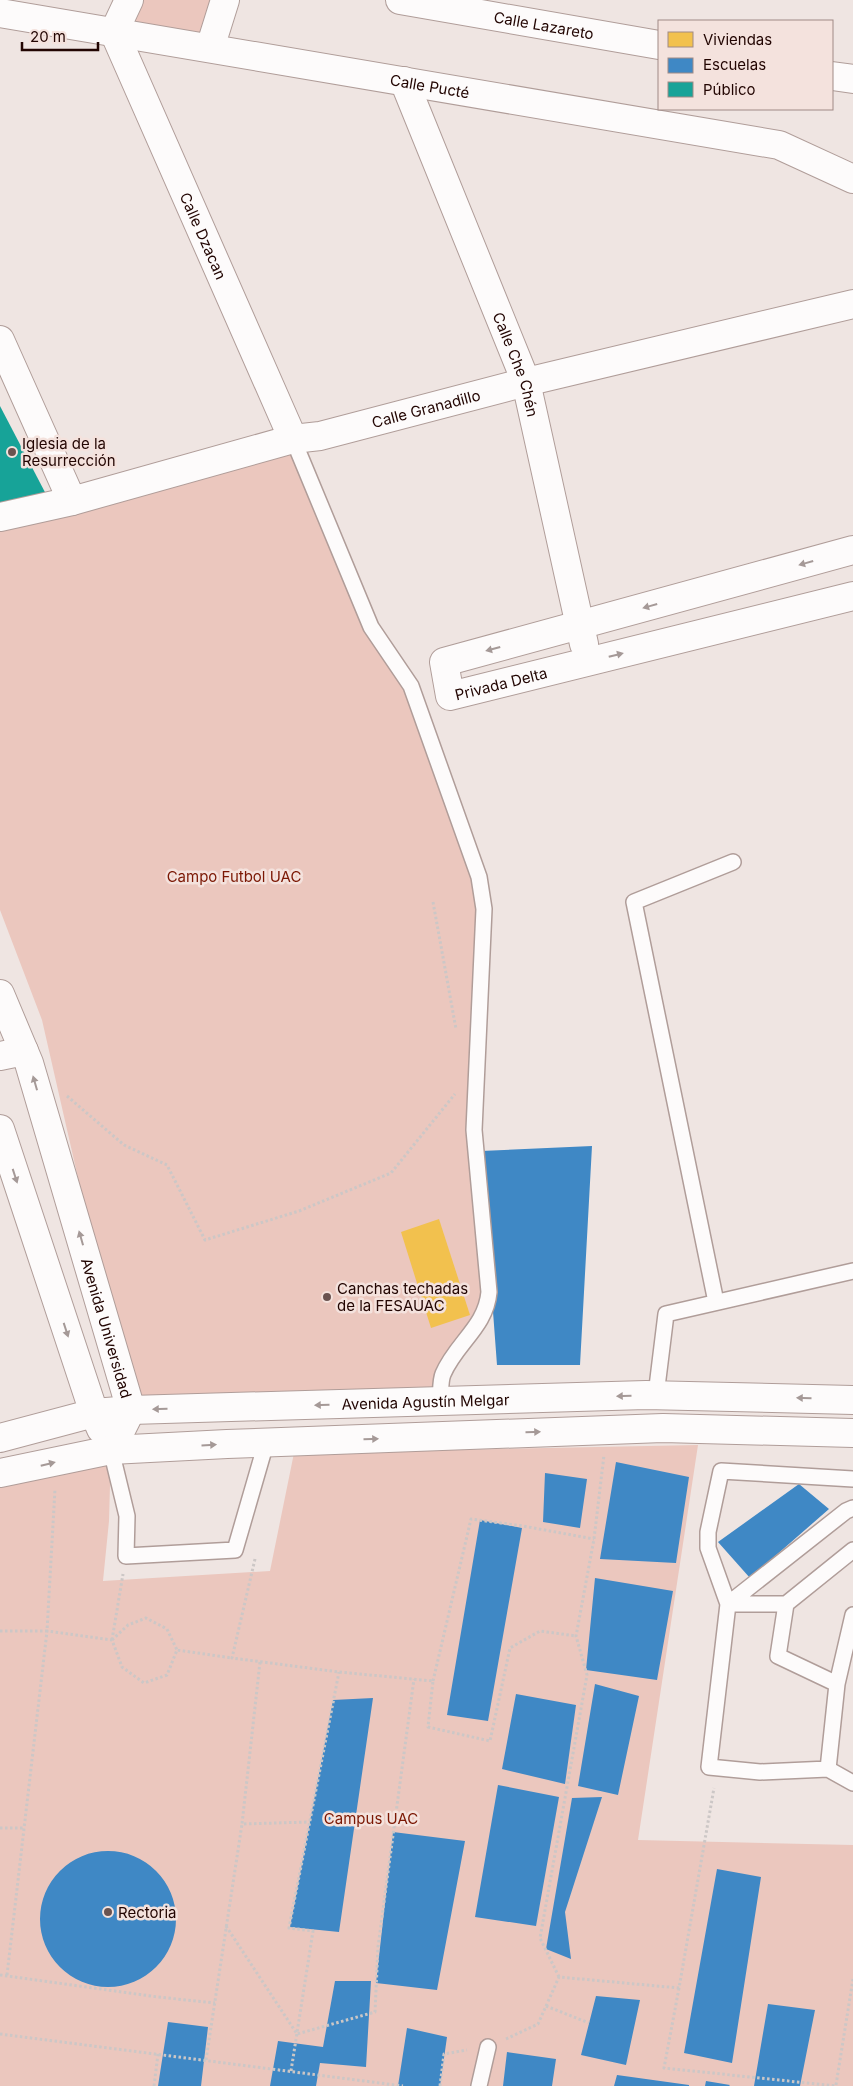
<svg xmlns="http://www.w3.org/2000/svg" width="853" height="2086" viewBox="0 0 853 2086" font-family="Inter,sans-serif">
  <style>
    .green { fill: #ebc7be }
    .homes { fill: #f2c14e }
    .schools { fill: #3f88c5 }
    .public { fill: #17a398 }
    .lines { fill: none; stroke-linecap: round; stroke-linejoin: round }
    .lane-casing { stroke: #b09d99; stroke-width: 18 }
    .street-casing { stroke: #b09d99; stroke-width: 30 }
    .secondary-casing { stroke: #b09d99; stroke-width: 30 }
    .path { stroke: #ccc7c6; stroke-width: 3; stroke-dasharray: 2.5 2.5; stroke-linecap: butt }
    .lane { stroke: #fdfbfb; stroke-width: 15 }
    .street { stroke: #fdfbfb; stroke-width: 28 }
    .secondary { stroke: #fdfbfb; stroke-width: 28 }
    .oneway { fill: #a59997 }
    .poi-dot { fill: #6a5350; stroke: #f4e2dd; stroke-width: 2 }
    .labels { text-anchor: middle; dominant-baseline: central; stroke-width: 5; stroke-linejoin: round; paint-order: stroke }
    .street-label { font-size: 15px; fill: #220502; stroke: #f4e2dd }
    .poi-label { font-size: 15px; fill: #220502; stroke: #f4e2dd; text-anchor: start }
    .park-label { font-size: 15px; fill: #7b1703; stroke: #f4e2dd }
  </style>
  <rect width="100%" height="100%" fill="#efe5e2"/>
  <path class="green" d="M134 0H221L207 44 119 28Z
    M293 439 371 627 411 686 479 877 474 1130 489 1292 442 1375 440 1401 131 1410 42 1020 0 910V526Z
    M698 1445 638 1840 853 1845V2086H0V1468L111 1450 109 1521 103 1581 270 1571 294 1453Z"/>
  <path class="homes" d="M439 1219 470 1315 431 1328 401 1232Z"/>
  <path class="schools" d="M592 1146 580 1365H497L481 1151Z
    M616 1462 689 1477 676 1563 600 1559Z
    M545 1473 587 1479 580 1528 543 1522Z
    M799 1484 829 1509 750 1578 718 1542Z
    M480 1520 522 1528 488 1721 447 1715Z
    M595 1578 673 1591 657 1680 586 1670Z
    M595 1684 639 1696 618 1795 578 1786Z
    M516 1694 576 1705 565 1784 502 1769Z
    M373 1698 339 1932 290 1927 333 1700Z
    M498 1785 559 1797 536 1926 475 1917Z
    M602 1797 565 1912 571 1959 546 1949 572 1798Z
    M393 1832 465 1841 437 1990 376 1983Z
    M40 1919a68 68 0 1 1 136 0a68 68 0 1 1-136 0Z
    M717 1869 761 1877 732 2063 684 2053Z
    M335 1981H371L366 2067 320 2063 316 2086H270L278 2041 323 2047Z
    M596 1996 640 2000 626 2065 581 2055Z
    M768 2004 815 2010 800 2086H754Z
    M168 2022 208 2027 201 2086H158Z
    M407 2028 447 2037 440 2086H398Z
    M507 2052 556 2059 552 2086H503Z
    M617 2075 689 2085V2086H614Z
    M706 2081 730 2085 729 2086H705Z"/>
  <path class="public" d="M0 406 48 498 0 506Z"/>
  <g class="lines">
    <g class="lane-casing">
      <path id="lane" d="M293 439 371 627 411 686 479 877 484 909 474 1130 489 1292C486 1327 456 1343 443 1374 440 1381 441 1393 440 1401
        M716 1302 634 902 733 862
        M656 1395 666 1314 853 1271
        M111 1450 127 1516 126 1556 235 1550 266 1443
        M853 1479 721 1471 708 1532V1548L728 1604 846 1511 853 1508
        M853 1550 786 1604 778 1656 837 1684 828 1769 853 1783
        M786 1604H728L709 1767 760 1772 828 1769
        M837 1684 853 1615
        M479 2086 488 2047"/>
    </g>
    <g class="street-casing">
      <g id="street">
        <path id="s1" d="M129 0 114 32 293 439"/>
        <path id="s2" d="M400 0 659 45"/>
        <path id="s3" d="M0 13 779 145 853 179"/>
        <path d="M210 48 225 0"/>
        <path d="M832 76 853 79"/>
        <path id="s4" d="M404 81 526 382 584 644"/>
        <path d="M0 340 72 501"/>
        <path id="s5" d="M0 517 72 501 293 439 320 436 526 382 853 304"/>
        <path id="s6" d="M853 550 444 662 450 696 853 596"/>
        <path d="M0 1056 24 1051"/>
      </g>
    </g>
    <g class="secondary-casing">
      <g id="secondary">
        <path id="s7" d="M0 994 29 1063 131 1410 111 1450"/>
        <path d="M0 1129 94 1413 101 1429"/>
        <path id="s8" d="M0 1438 94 1413 131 1410 646 1395 853 1400"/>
        <path d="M0 1473 111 1450 227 1444 663 1428 853 1433"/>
      </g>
    </g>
    <path class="path" d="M433 902 456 1029
      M67 1096 124 1145 167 1165 205 1240 299 1211 391 1173 455 1094
      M255 1559 232 1658 339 1672 433 1681 428 1727 490 1741 510 1648 540 1631 576 1636
      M0 1631H47L55 1489
      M112 1640 128 1625 146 1618 167 1629 177 1650
      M112 1640 123 1574
      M260 1662 242 1824 310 1822
      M433 1681 471 1519 523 1526 594 1539
      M0 1828H23
      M226 1926 297 2034 375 2012 378 1947 414 1679
      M0 1975 158 1997 215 2003
      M7 1975 47 1631 112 1640 122 1667 144 1683 167 1675 177 1650 232 1658
      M559 1977 540 1938 587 1675 576 1636 594 1539 604 1455
      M679 1988 664 2068 836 2086
      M546 2006 589 2023
      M0 2034 403 2086
      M506 2039 538 2024 559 1977 679 1988 714 1788
      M206 2060 242 1824
      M291 2071 313 1931 289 1928 339 1672
      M836 2085 853 1979
      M154 2086 158 2054
      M440 2086 444 2054 467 2050"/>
    <use href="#lane" class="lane"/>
    <use href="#street" class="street"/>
    <use href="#secondary" class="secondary"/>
  </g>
  <defs><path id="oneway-solid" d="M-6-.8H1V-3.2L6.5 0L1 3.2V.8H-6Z" transform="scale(1.25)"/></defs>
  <g class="oneway">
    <use href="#oneway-solid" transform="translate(806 563) rotate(164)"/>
    <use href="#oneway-solid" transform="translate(650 606) rotate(164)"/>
    <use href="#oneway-solid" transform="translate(493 649) rotate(165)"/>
    <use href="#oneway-solid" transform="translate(616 655) rotate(-14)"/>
    <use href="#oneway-solid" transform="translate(35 1083) rotate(-106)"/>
    <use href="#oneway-solid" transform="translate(15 1176) rotate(72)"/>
    <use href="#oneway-solid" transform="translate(81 1238) rotate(-106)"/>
    <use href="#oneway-solid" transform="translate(66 1330) rotate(72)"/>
    <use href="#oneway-solid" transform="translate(624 1396) rotate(178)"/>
    <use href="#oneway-solid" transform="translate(804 1398) rotate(-179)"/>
    <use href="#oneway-solid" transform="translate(322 1405) rotate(178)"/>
    <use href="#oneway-solid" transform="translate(160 1409) rotate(179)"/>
    <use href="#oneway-solid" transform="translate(533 1432) rotate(-2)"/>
    <use href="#oneway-solid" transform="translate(371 1439) rotate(-2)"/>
    <use href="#oneway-solid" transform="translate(209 1445) rotate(-3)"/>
    <use href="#oneway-solid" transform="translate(48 1464) rotate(-14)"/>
  </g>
  <g class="poi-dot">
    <circle cx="12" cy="452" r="5"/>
    <circle cx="327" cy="1297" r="5"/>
    <circle cx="108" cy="1912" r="5"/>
  </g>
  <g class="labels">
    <g class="street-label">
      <text stroke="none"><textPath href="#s2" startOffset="146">Calle Lazareto</textPath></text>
      <text stroke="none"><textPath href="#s3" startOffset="436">Calle Pucté</textPath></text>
      <text stroke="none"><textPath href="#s1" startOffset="258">Calle Dzacan</textPath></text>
      <text stroke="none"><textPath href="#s4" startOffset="305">Calle Che Chén</textPath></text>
      <text stroke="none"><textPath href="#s5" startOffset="440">Calle Granadillo</textPath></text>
      <text stroke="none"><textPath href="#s6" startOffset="511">Privada Delta</textPath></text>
      <text stroke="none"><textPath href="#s7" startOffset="351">Avenida Universidad</textPath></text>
      <text stroke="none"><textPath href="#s8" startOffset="429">Avenida Agustín Melgar</textPath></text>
    </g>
    <g class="poi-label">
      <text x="22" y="443">Iglesia de la<tspan x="22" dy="17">Resurrección</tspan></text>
      <text x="337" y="1288">Canchas techadas<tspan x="337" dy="17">de la FESAUAC</tspan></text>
      <text x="118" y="1912">Rectoria</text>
    </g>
    <g class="park-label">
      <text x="234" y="876">Campo Futbol UAC</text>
      <text x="371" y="1818">Campus UAC</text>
    </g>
  </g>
  <rect x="658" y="20" width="175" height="90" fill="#f4e2dd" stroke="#a08a85"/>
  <rect x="668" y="32" width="25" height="15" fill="#f2c14e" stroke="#a08a85"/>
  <text x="703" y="45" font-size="15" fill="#220502">Viviendas</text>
  <rect x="668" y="58" width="25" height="15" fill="#3f88c5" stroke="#a08a85"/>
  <text x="703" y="70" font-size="15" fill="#220502">Escuelas</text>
  <rect x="668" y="82" width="25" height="15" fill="#17a398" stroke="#a08a85"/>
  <text x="703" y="95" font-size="15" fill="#220502">Público</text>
  <path d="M22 42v8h76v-8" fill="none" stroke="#220502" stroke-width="2.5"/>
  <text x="30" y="42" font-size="15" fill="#220502" stroke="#f4e2dd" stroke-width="4" paint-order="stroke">20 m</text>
</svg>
